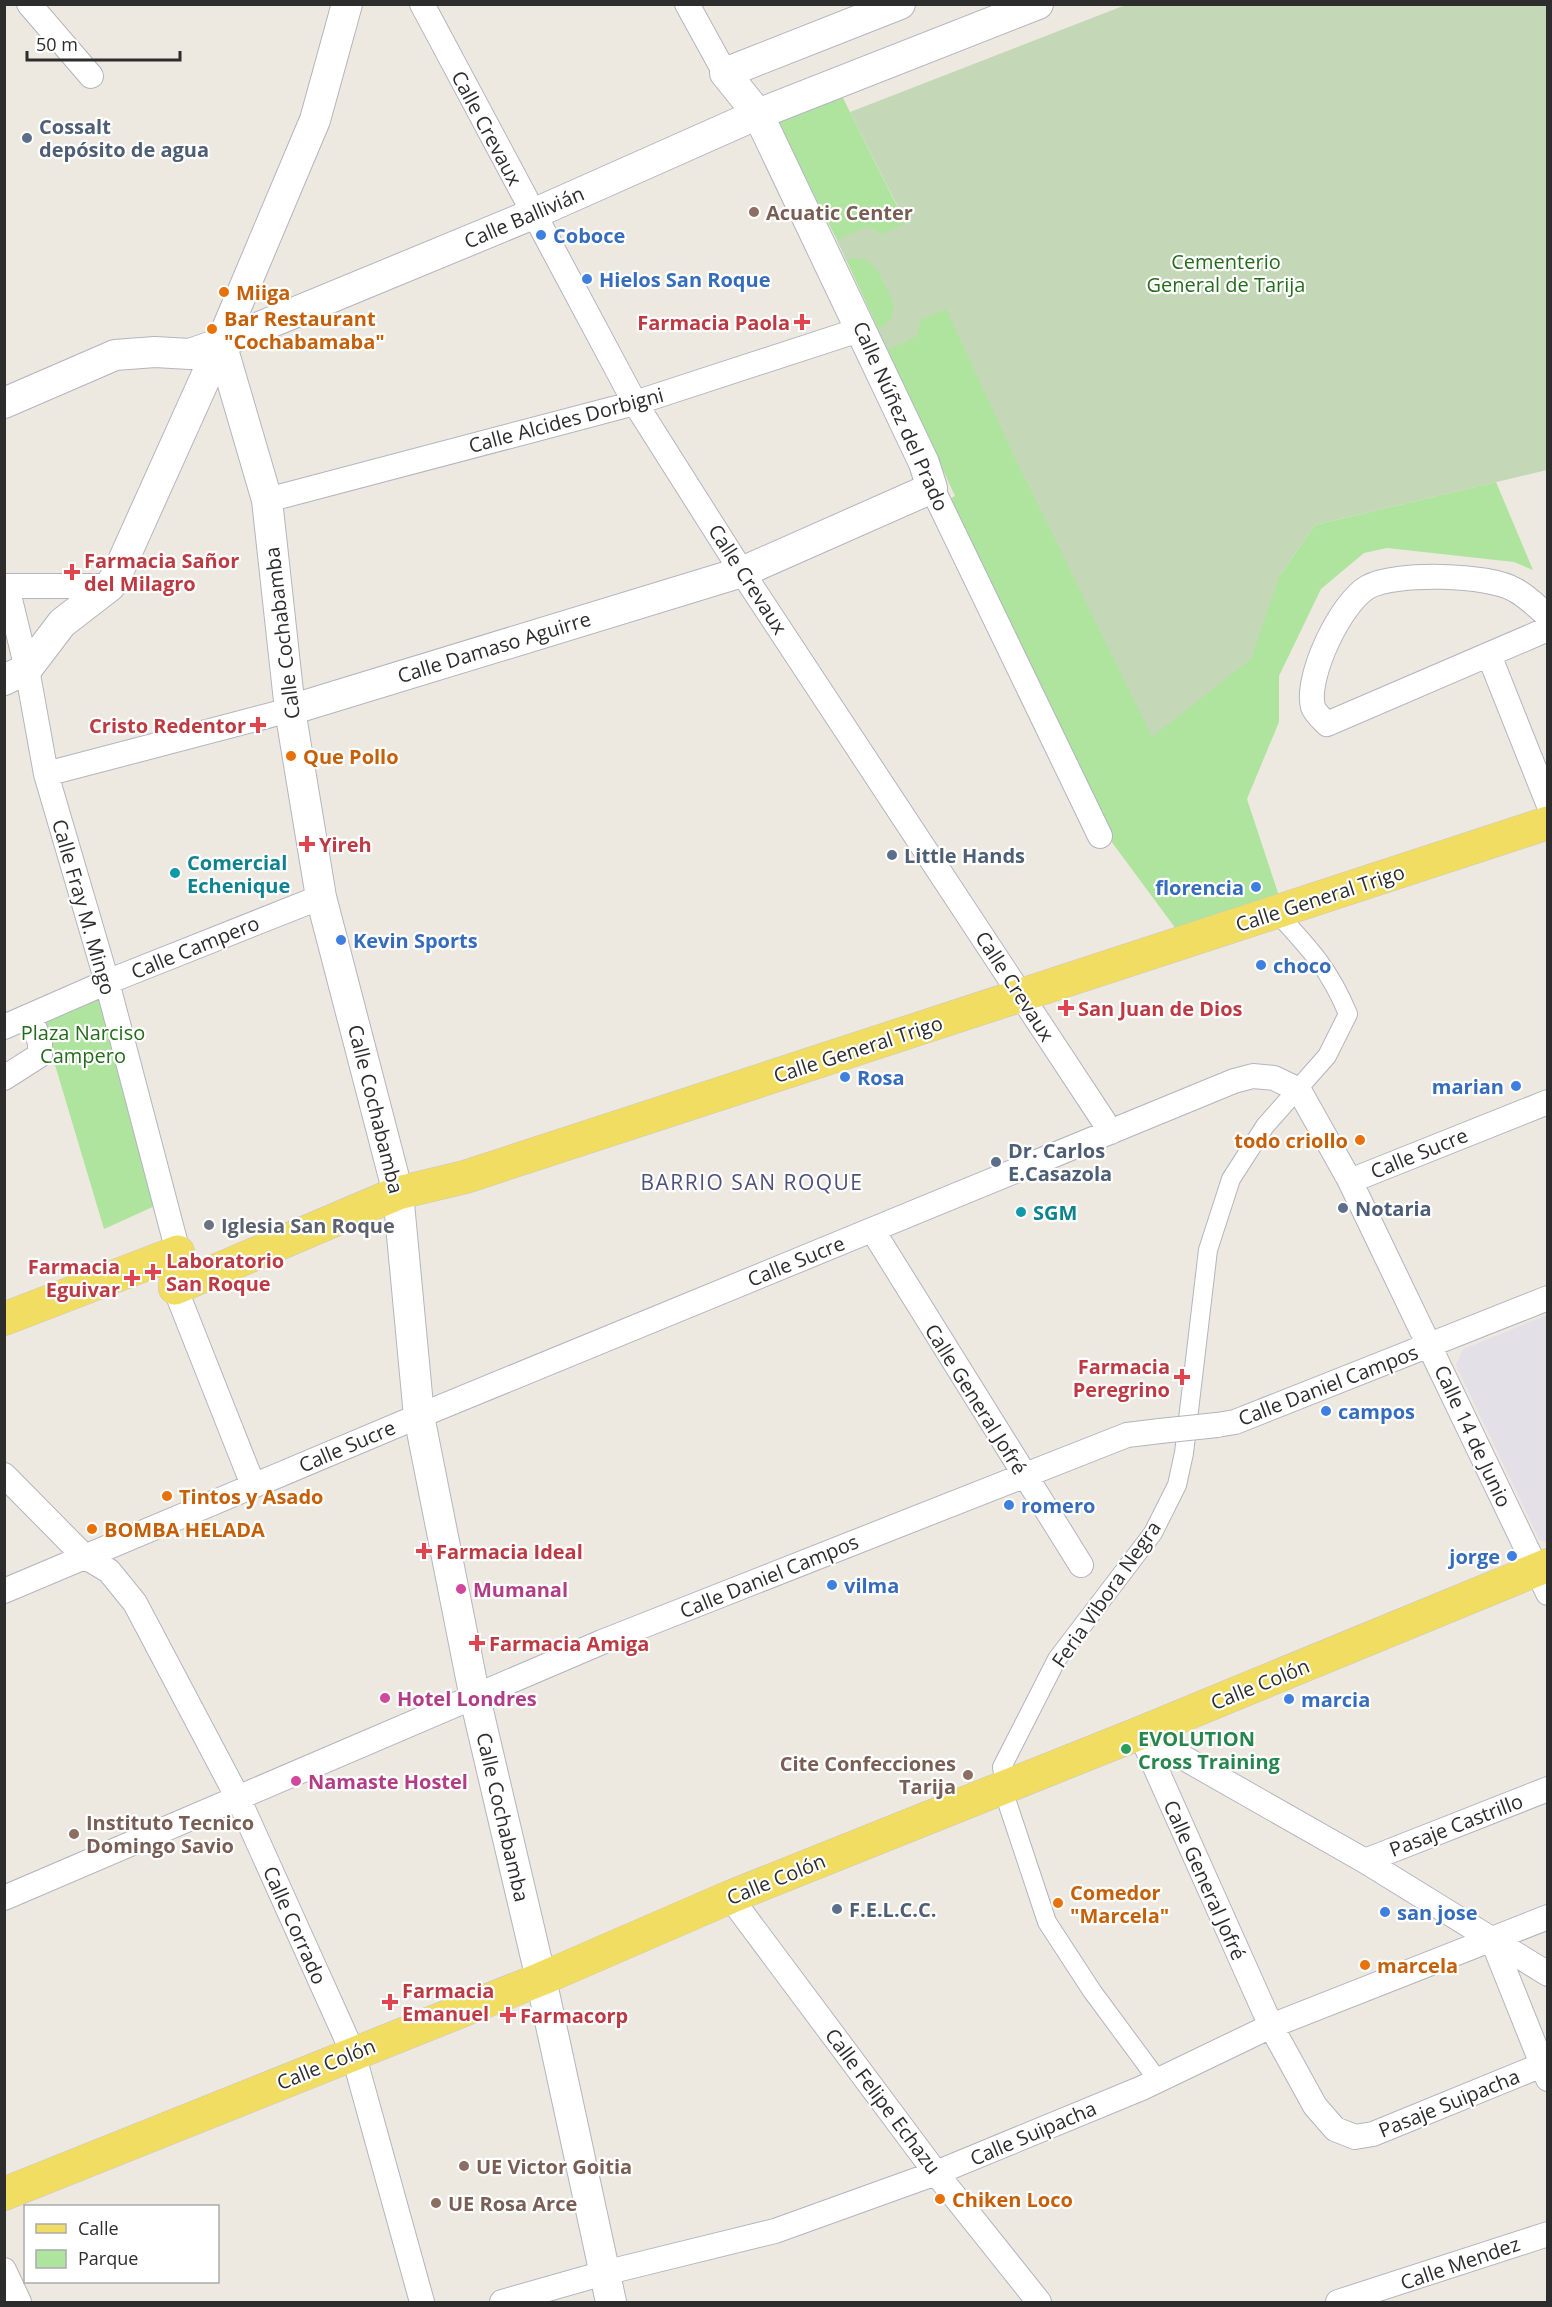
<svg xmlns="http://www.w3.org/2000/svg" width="1552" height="2307" viewBox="0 0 1552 2307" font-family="'Open Sans',sans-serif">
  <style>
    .industrial { fill: #e3e0e7 }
    .green { fill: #aee49d }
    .cemetery { fill: #c4d8b7 }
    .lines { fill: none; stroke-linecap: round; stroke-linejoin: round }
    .pedestrian-casing { stroke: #b3b4c0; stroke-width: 20 }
    .minor-casing { stroke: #b3b4c0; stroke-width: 26 }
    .tertiary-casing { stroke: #b3b4c0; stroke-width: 32 }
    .primary-casing { stroke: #c8c8c8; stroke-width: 34 }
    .pedestrian { stroke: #fff; stroke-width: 18 }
    .minor { stroke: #fff; stroke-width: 24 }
    .tertiary { stroke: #fff; stroke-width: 30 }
    .primary { stroke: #f0dd62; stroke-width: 33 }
    .minor-bridge-casing { stroke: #b3b4c0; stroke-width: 26; stroke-linecap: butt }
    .minor-bridge { stroke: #fff; stroke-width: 24 }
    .service-dot { fill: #5c6f8a; stroke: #fff; stroke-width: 2 }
    .education-dot { fill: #8d6e63; stroke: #fff; stroke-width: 2 }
    .shop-dot { fill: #3f7fe0; stroke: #fff; stroke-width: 2 }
    .food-dot { fill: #e8710a; stroke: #fff; stroke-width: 2 }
    .health-dot { fill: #e0444e; stroke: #fff; stroke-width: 2 }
    .culture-dot { fill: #0f9aa8; stroke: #fff; stroke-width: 2 }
    .worship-dot { fill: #6b7280; stroke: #fff; stroke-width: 2 }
    .hotel-dot { fill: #d1479c; stroke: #fff; stroke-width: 2 }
    .leisure-dot { fill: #2e9e5b; stroke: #fff; stroke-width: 2 }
    .labels { text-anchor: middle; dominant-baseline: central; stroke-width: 4.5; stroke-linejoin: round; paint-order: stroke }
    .service-label { font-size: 20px; font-weight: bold; fill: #4e5e75; stroke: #fff; text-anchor: start }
    .street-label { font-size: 20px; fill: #2d2d2d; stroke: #fff }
    .education-label { font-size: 20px; font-weight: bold; fill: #785e54; stroke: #fff; text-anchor: start }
    .shop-label { font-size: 20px; font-weight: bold; fill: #366cbe; stroke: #fff; text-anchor: start }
    .park-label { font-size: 20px; fill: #246c1b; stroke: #fff }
    .food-label { font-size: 20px; font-weight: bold; fill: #c56008; stroke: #fff; text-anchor: start }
    .health-label { font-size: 20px; font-weight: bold; fill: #be3a42; stroke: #fff; text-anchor: start }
    .culture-label { font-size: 20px; font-weight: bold; fill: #0d838f; stroke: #fff; text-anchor: start }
    .worship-label { font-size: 20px; font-weight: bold; fill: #5b616d; stroke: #fff; text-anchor: start }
    .hotel-label { font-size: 20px; font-weight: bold; fill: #b23c85; stroke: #fff; text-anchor: start }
    .leisure-label { font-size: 20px; font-weight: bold; fill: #27864d; stroke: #fff; text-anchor: start }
    .neighbourhood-label { font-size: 21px; letter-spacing: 1.5px; fill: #4d517e; stroke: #fff }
  </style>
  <rect width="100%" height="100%" fill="#eee9e0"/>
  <path class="industrial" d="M1547 1315V1543L1539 1539 1456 1365 1463 1349Z"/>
  <path class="green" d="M841 94 906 224 1280 575 1315 525 1496 482 1533 570 1514 562 1387 548 1364 553 1321 589 1279 676V722L1247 799 1279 896 1176 929 1108 837 946 501 955 496 837 240 777 122Z
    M105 998 157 1205 104 1229 41 1018Z"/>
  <path class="cemetery" d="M1128 4 1548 5 1547 470 1315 525 1280 575 1251 659 1152 737 1015 458 946 309 921 320 917 336 889 350 878 329C899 317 895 304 885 285 876 266 868 254 846 260L837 240 867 226 882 234 906 223 850 112Z"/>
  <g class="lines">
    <g class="pedestrian-casing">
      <path id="pedestrian" d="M1157 2079 1092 1991 1047 1922 1007 1802 1002 1767 1057 1659 1153 1533 1177 1485 1184 1453 1208 1250 1231 1179 1265 1126 1327 1056 1348 1014C1329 968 1309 948 1276 912"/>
    </g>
    <g class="minor-casing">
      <path id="minor" d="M29 4 91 76
        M422 4 635 403 742 572 1111 1132
        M687 4 725 73
        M932 488 1100 836
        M267 500 635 403 862 329
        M4 586H110
        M7 587 27 669 46 774 107 982 178 1252
        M1548 616C1537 607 1527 596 1515 590 1489 574 1395 572 1368 587 1341 602 1305 677 1313 707 1315 713 1322 719 1327 724L1548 629
        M1489 655 1548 803
        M46 774 290 710
        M4 1027 107 982 321 897
        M4 1078 40 1055V1042L30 1017
        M1350 1181 1548 1102
        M873 1231 1081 1565
        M175 1288 253 1485
        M1217 1425 1235 1422 1548 1298
        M4 1475 84 1556 109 1571 135 1603 239 1800 353 2053 422 2302
        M4 1591 419 1416 1234 1081 1253 1076 1274 1078 1299 1090 1350 1181 1548 1593
        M1140 1733 1271 2026 1315 2106 1335 2129 1355 2137 1373 2134 1542 2065
        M1140 1733 1365 1861 1548 1974
        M1365 1861 1548 1789
        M730 1897 936 2173 1039 2302
        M4 1898 602 1642 1127 1435 1160 1431
        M1492 1939 1548 2079
        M4 2270 19 2302
        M502 2302 604 2273 775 2231 936 2173 1142 2088 1271 2026 1548 1917
        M1338 2302 1548 2234"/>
    </g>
    <g class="tertiary-casing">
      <path id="tertiary" d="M221 343 267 500 290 710 321 897 398 1193 419 1416 475 1698 541 1979 611 2302
        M4 403 115 355 155 352 190 354 221 343 533 214 758 114 1038 4
        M4 680 27 669 62 623 110 586 118 572 221 343 315 120 347 4
        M290 710 742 572 932 488 924 463 758 114 725 73 900 4"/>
    </g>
    <g class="primary-casing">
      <path id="primary" d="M4 1319 178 1252 175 1288 398 1193 465 1177 1548 823
        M4 2194 541 1979 730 1897 1140 1733 1548 1565"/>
    </g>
    <use href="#pedestrian" class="pedestrian"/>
    <use href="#minor" class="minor"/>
    <use href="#tertiary" class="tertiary"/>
    <use href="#primary" class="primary"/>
    <g class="minor-bridge-casing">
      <path id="minor-bridge" d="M1160 1431 1217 1425"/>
    </g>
    <use href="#minor-bridge" class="minor-bridge"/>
  </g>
  <g class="service-dot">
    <circle cx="27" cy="138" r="6"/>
    <circle cx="892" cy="855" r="6"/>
    <circle cx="996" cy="1162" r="6"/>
    <circle cx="1343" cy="1208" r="6"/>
    <circle cx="837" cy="1909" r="6"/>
  </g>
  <g class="education-dot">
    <circle cx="754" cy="212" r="6"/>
    <circle cx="968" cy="1775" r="6"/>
    <circle cx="74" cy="1834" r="6"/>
    <circle cx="464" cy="2166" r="6"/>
    <circle cx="436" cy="2203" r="6"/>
  </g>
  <g class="shop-dot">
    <circle cx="541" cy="235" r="6"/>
    <circle cx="587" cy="279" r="6"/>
    <circle cx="1256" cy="887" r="6"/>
    <circle cx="341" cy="940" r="6"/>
    <circle cx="1261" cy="965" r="6"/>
    <circle cx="845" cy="1077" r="6"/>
    <circle cx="1516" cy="1086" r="6"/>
    <circle cx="1326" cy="1411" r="6"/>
    <circle cx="1009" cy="1505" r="6"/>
    <circle cx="1512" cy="1556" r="6"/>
    <circle cx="832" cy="1585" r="6"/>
    <circle cx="1289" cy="1699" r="6"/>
    <circle cx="1385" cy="1912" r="6"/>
  </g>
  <g class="food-dot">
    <circle cx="224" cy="292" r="6"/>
    <circle cx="212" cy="329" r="6"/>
    <circle cx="291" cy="756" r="6"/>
    <circle cx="1360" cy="1140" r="6"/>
    <circle cx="167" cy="1496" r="6"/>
    <circle cx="92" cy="1529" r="6"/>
    <circle cx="1058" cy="1903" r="6"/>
    <circle cx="1365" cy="1965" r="6"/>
    <circle cx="940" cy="2199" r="6"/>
  </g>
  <g class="health-dot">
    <path d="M799 313h6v6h6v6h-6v6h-6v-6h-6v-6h6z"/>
    <path d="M69 563h6v6h6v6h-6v6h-6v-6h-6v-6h6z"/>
    <path d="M255 716h6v6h6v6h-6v6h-6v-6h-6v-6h6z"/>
    <path d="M304 835h6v6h6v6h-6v6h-6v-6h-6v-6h6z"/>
    <path d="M1063 999h6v6h6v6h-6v6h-6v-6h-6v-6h6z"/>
    <path d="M150 1263h6v6h6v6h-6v6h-6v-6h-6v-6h6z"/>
    <path d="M129 1269h6v6h6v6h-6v6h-6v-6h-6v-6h6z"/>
    <path d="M1179 1368h6v6h6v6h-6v6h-6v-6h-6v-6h6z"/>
    <path d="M421 1542h6v6h6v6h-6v6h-6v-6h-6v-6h6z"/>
    <path d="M474 1634h6v6h6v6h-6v6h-6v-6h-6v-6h6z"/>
    <path d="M387 1993h6v6h6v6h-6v6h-6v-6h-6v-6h6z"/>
    <path d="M505 2006h6v6h6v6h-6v6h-6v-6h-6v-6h6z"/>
  </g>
  <g class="culture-dot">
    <circle cx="175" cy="873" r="6"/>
    <circle cx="1021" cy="1212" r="6"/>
  </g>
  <circle class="worship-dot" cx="209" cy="1225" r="6"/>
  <g class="hotel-dot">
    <circle cx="461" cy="1589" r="6"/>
    <circle cx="385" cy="1698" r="6"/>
    <circle cx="296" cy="1781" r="6"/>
  </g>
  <circle class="leisure-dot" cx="1126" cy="1749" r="6"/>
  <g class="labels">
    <g class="service-label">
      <text x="39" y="126">Cossalt<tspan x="39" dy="23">depósito de agua</tspan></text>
      <text x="904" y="855">Little Hands</text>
      <text x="1008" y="1150">Dr. Carlos<tspan x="1008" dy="23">E.Casazola</tspan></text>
      <text x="1355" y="1208">Notaria</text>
      <text x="849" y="1909">F.E.L.C.C.</text>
    </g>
    <g class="street-label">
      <text transform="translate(487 128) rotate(62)">Calle Crevaux</text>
      <text transform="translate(524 217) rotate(-23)">Calle Ballivián</text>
      <text transform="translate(901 416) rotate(66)">Calle Núñez del Prado</text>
      <text transform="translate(566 420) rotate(-15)">Calle Alcides Dorbigni</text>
      <text transform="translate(748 579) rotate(57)">Calle Crevaux</text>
      <text transform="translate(282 633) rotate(-97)">Calle Cochabamba</text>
      <text transform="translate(494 647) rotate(-17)">Calle Damaso Aguirre</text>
      <text transform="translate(1320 898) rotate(-18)">Calle General Trigo</text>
      <text transform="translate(84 907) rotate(74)">Calle Fray M. Mingo</text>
      <text transform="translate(195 947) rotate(-22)">Calle Campero</text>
      <text transform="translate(1015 986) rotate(57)">Calle Crevaux</text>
      <text transform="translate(858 1049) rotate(-18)">Calle General Trigo</text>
      <text transform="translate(376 1109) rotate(76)">Calle Cochabamba</text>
      <text transform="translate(1419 1153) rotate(-22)">Calle Sucre</text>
      <text transform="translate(796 1261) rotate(-22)">Calle Sucre</text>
      <text transform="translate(1328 1385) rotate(-21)">Calle Daniel Campos</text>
      <text transform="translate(976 1399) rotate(58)">Calle General Jofré</text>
      <text transform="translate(1473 1436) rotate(65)">Calle 14 de Junio</text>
      <text transform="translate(347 1446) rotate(-23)">Calle Sucre</text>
      <text transform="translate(769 1576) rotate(-22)">Calle Daniel Campos</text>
      <text transform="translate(1106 1594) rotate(-55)">Feria Vibora Negra</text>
      <text transform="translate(1260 1684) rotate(-22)">Calle Colón</text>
      <text transform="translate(503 1817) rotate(77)">Calle Cochabamba</text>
      <text transform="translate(1456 1825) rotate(-21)">Pasaje Castrillo</text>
      <text transform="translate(776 1879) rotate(-22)">Calle Colón</text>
      <text transform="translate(1205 1880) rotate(66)">Calle General Jofré</text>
      <text transform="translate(295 1925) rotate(66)">Calle Corrado</text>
      <text transform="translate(326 2064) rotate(-22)">Calle Colón</text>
      <text transform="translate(883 2101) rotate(53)">Calle Felipe Echazu</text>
      <text transform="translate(1449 2103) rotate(-22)">Pasaje Suipacha</text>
      <text transform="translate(1033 2133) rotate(-23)">Calle Suipacha</text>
      <text transform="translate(1460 2263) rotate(-19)">Calle Mendez</text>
    </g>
    <g class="education-label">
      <text x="766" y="212">Acuatic Center</text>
      <text x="956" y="1763" text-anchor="end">Cite Confecciones<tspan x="956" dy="23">Tarija</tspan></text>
      <text x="86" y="1822">Instituto Tecnico<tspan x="86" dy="23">Domingo Savio</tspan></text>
      <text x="476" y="2166">UE Victor Goitia</text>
      <text x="448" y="2203">UE Rosa Arce</text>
    </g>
    <g class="shop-label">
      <text x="553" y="235">Coboce</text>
      <text x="599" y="279">Hielos San Roque</text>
      <text x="1244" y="887" text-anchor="end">florencia</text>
      <text x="353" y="940">Kevin Sports</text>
      <text x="1273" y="965">choco</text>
      <text x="857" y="1077">Rosa</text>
      <text x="1504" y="1086" text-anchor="end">marian</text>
      <text x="1338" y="1411">campos</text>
      <text x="1021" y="1505">romero</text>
      <text x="1500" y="1556" text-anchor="end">jorge</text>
      <text x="844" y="1585">vilma</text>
      <text x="1301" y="1699">marcia</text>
      <text x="1397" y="1912">san jose</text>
    </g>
    <g class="park-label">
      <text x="1226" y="261">Cementerio<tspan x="1226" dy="23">General de Tarija</tspan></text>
      <text x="83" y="1032">Plaza Narciso<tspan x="83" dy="23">Campero</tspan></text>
    </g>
    <g class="food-label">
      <text x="236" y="292">Miiga</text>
      <text x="224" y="318">Bar Restaurant<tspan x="224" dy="23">"Cochabamaba"</tspan></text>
      <text x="303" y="756">Que Pollo</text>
      <text x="1348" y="1140" text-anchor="end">todo criollo</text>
      <text x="179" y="1496">Tintos y Asado</text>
      <text x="104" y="1529">BOMBA HELADA</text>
      <text x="1070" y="1892">Comedor<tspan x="1070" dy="23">"Marcela"</tspan></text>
      <text x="1377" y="1965">marcela</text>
      <text x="952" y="2199">Chiken Loco</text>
    </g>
    <g class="health-label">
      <text x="790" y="322" text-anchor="end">Farmacia Paola</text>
      <text x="84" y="560">Farmacia Sañor<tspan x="84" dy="23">del Milagro</tspan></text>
      <text x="246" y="725" text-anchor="end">Cristo Redentor</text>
      <text x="319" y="844">Yireh</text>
      <text x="1078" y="1008">San Juan de Dios</text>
      <text x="166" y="1260">Laboratorio<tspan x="166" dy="23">San Roque</tspan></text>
      <text x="120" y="1266" text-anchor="end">Farmacia<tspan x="120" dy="23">Eguivar</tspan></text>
      <text x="1170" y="1366" text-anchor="end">Farmacia<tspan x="1170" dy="23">Peregrino</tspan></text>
      <text x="436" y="1551">Farmacia Ideal</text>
      <text x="489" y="1643">Farmacia Amiga</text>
      <text x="402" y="1990">Farmacia<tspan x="402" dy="23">Emanuel</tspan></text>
      <text x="520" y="2015">Farmacorp</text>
    </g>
    <g class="culture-label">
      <text x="187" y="862">Comercial<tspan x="187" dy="23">Echenique</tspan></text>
      <text x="1033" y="1212">SGM</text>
    </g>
    <g class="worship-label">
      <text x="221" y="1225">Iglesia San Roque</text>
    </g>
    <g class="hotel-label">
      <text x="473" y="1589">Mumanal</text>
      <text x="397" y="1698">Hotel Londres</text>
      <text x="308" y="1781">Namaste Hostel</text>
    </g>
    <g class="leisure-label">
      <text x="1138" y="1738">EVOLUTION<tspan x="1138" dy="23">Cross Training</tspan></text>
    </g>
    <g class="neighbourhood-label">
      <text x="752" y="1182">BARRIO SAN ROQUE</text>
    </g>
  </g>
  <rect width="1552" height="2307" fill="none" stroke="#2d2d2d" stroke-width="12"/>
  <rect x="24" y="2205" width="195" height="78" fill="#ffffff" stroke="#ababab" stroke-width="1.5"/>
  <rect x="36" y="2224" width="30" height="9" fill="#f0dd62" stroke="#ababab" stroke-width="1.5"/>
  <text x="78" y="2235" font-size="18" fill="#2d2d2d">Calle</text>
  <rect x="36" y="2250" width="30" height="18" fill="#aee49d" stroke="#ababab" stroke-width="1.5"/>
  <text x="78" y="2265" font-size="18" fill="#2d2d2d">Parque</text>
  <path d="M27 51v9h153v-9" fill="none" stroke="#2d2d2d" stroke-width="3"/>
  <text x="36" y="51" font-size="18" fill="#2d2d2d" stroke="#ffffff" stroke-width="4.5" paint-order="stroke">50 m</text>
</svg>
